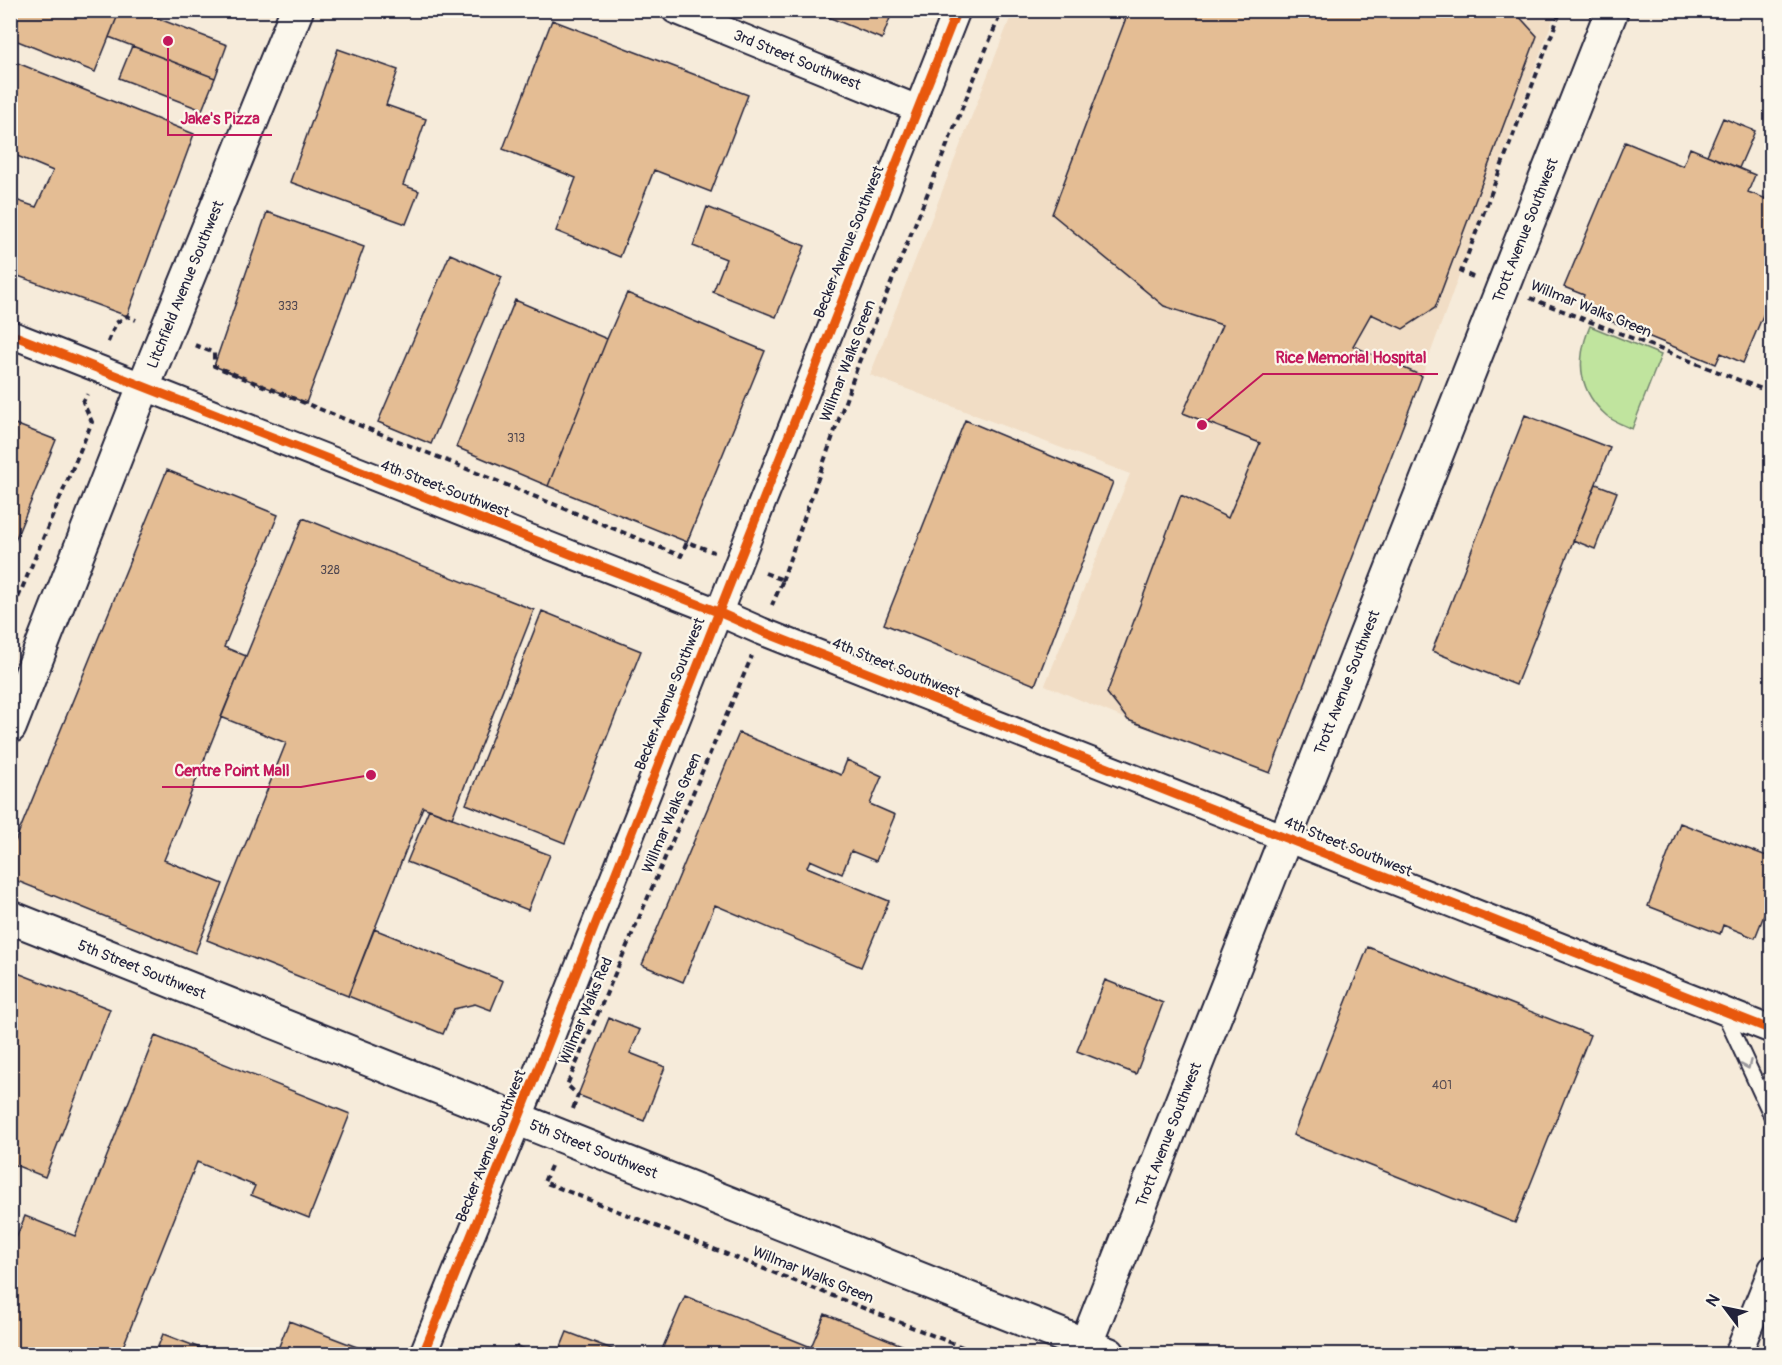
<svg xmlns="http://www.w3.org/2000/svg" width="1782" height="1365" viewBox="0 0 1782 1365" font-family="Pangolin,sans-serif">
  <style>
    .built { fill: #f1ddc5 }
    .green { fill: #c0e49e; stroke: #71836c; stroke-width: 1.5 }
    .building { fill: #e4bd94; stroke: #22223b; stroke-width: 1.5 }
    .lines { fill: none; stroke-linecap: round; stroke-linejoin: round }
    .service-casing { stroke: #22223b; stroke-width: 18 }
    .minor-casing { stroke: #22223b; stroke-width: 30 }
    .tertiary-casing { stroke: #22223b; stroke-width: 36 }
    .path { stroke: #22223b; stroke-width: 4; stroke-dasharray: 6 4.5; stroke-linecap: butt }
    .service { stroke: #fbf7ec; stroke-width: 14 }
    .minor { stroke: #fbf7ec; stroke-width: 26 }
    .tertiary { stroke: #fbf7ec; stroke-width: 32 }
    .cycleway-casing { stroke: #fbf7ec; stroke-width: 13 }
    .cycleway { stroke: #e8590c; stroke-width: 9 }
    .oneway { stroke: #99979c }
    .labels { text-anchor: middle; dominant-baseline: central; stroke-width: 4.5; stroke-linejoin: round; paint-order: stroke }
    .number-label { font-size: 12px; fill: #524951 }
    .street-label { font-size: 15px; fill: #22223b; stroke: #fbf7ec }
    .leader { fill: none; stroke: #c2185b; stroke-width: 2 }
    .callout-dot { fill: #c2185b; stroke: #fbf7ec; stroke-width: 2 }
    .callout-label { font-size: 16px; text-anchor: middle; font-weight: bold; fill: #c2185b; stroke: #fbf7ec; stroke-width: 4.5; stroke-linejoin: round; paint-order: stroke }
  </style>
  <rect width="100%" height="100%" fill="#f6ebda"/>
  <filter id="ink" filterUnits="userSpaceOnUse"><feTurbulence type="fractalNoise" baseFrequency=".0167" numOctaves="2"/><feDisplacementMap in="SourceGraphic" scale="12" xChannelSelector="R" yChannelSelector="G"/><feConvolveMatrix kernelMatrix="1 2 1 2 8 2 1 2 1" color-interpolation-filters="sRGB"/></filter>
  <g filter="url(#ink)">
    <path class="built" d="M1013 11H1556L1422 376 1270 773 1128 720 1045 685 1130 474 870 375Z"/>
    <path class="green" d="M1590 326 1661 355 1632 429C1624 425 1614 422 1607 416 1578 391 1576 359 1590 326Z"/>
    <path class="building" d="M10 10H120L95 72 10 38Z
      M120 10H136L227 45 215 78 109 37Z
      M811 10H893L882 39Z
      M1129 10H1509L1516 13 1537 36 1435 308 1403 329 1371 314 1353 346 1422 376 1270 773 1128 720 1107 693 1181 495 1228 518 1260 443 1183 413 1222 325 1164 306 1052 214Z
      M552 20 748 95 711 192 654 170 620 257 556 231 576 178 503 149Z
      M132 46 215 78 202 110 119 78Z
      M338 49 398 70 386 105 426 119 403 185 419 191 406 224 290 182Z
      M10 60 194 134 127 316 10 273V198L36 207 53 171 10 153Z
      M1723 118 1755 131 1739 168 1707 155Z
      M1625 142 1683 166 1690 148 1755 175 1748 192 1772 201V294L1743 363 1721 353 1716 364 1579 308 1584 295 1564 287Z
      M707 207 805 246 776 317 713 292 726 259 693 246Z
      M267 212 364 247 306 403 214 366Z
      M450 254 502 277 431 444 378 422Z
      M627 293 765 351 687 542 548 486 607 339Z
      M515 300 607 339 548 486 456 447Z
      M1525 415 1610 448 1516 685 1432 651Z
      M965 420 1113 482 1035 685 884 624Z
      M10 422 56 440 10 553Z
      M167 470 278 515 224 647 246 656 164 860 223 884 195 953 10 878V854Z
      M1596 484 1617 492 1595 549 1573 540Z
      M303 518 534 610 452 818 423 807 348 996 207 940 286 743 221 717Z
      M542 611 641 651 565 843 466 804Z
      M739 733 841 775 847 760 882 776 870 804 895 815 876 861 851 851 842 874 810 860 807 867 889 901 861 967 715 905 683 982 642 965Z
      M429 809 550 855 528 910 407 862Z
      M1680 823 1772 858V895L1755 938 1723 925 1720 934 1648 906Z
      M374 929 503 981 491 1010 475 1004 454 1009 443 1034 348 996Z
      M1368 947 1590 1035 1515 1223 1293 1135Z
      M10 970 110 1009 45 1177 10 1163Z
      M1105 980 1163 1003 1136 1074 1077 1051Z
      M609 1018 640 1030 630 1053 665 1067 644 1121 578 1095Z
      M155 1036 350 1114 309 1218 251 1195 255 1186 197 1162 120 1354H10V1253L25 1216 75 1236Z
      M685 1296 811 1347 825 1314 924 1354H660Z
      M289 1321 362 1349 360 1354H276Z
      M567 1332 625 1354H558Z
      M163 1334 216 1354H155Z
      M517 1346 539 1354H514Z"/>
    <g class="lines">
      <g class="service-casing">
        <path id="service" d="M1723 1011 1772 1117"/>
      </g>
      <g class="minor-casing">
        <g id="minor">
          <path id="s1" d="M675 10 918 109"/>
          <path d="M10 334 718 612 761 631 1772 1030"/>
          <path d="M423 1354 518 1120 957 10"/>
          <path d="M1738 1354 1772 1269"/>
        </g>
      </g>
      <g class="tertiary-casing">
        <g id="tertiary">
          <path id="s2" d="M10 727 143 388 297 10"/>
          <path id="s3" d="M10 917 1109 1354"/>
          <path id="s4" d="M1082 1354 1612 10"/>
        </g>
      </g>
      <path class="path" d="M1473 277 1461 272 1561 10
        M1530 298 1772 393
        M108 342 116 323 127 316 136 320
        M195 345 214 353V366L681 556 687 542 714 552
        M765 573 783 580 772 605
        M782 581 859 362 1002 10
        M10 617 92 422 83 402 87 394
        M573 1109 578 1095 567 1085 752 656
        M551 1166 544 1182 980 1354"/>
      <use href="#service" class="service"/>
      <use href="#minor" class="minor"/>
      <use href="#tertiary" class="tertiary"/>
      <g class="cycleway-casing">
        <path id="cycleway" d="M10 334 718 612 761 631 1772 1030
          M423 1354 518 1120 957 10"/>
      </g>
      <use href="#cycleway" class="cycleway"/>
    </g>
    <defs><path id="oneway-chevron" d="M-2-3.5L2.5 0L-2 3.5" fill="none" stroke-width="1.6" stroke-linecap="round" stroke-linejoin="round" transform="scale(1.5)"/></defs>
    <use class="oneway" href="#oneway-chevron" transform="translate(1747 1065) rotate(66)"/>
  </g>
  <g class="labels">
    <g class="number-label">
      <text x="288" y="306">333</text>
      <text x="516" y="438">313</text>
      <text x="330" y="570">328</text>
      <text x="1442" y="1085">401</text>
    </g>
    <g class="street-label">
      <text stroke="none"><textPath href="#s1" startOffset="132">3rd Street Southwest</textPath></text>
      <text stroke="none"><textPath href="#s4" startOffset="1208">Trott Avenue Southwest</textPath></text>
      <text transform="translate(849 242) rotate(-68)">Becker Avenue Southwest</text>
      <text stroke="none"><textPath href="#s2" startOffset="476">Litchfield Avenue Southwest</textPath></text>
      <text transform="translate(1591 309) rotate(22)">Willmar Walks Green</text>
      <text transform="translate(848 361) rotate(-69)">Willmar Walks Green</text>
      <text transform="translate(445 489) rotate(21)">4th Street Southwest</text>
      <text transform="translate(896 668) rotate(22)">4th Street Southwest</text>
      <text stroke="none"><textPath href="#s4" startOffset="722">Trott Avenue Southwest</textPath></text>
      <text transform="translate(670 694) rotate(-68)">Becker Avenue Southwest</text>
      <text transform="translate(672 813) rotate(-67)">Willmar Walks Green</text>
      <text transform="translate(1348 847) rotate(22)">4th Street Southwest</text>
      <text stroke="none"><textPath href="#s3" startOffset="142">5th Street Southwest</textPath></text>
      <text transform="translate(586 1011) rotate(-67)">Willmar Walks Red</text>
      <text stroke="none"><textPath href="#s4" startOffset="236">Trott Avenue Southwest</textPath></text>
      <text transform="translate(491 1146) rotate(-68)">Becker Avenue Southwest</text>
      <text stroke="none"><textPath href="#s3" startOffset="628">5th Street Southwest</textPath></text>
      <text transform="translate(813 1275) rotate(22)">Willmar Walks Green</text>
    </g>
  </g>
  <path class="leader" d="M168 41L168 135H272M1202 425L1263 374H1438M371 775L301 787H162"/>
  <g class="callout-dot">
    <circle cx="168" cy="41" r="6"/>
    <circle cx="1202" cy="425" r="6"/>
    <circle cx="371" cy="775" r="6"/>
  </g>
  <g class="callout-label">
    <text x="220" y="124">Jake's Pizza</text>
    <text x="1351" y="363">Rice Memorial Hospital</text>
    <text x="232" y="776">Centre Point Mall</text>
  </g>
  <rect width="1782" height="1365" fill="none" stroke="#fbf7ec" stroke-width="36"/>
  <rect x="18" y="18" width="1746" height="1329" fill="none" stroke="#22223b" stroke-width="2" filter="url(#ink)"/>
  <g transform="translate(1725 1308) rotate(302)" stroke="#fbf7ec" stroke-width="4.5" paint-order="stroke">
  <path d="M0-4.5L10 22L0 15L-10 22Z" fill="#22223b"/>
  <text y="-9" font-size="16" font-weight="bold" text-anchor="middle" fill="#22223b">N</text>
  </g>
</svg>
